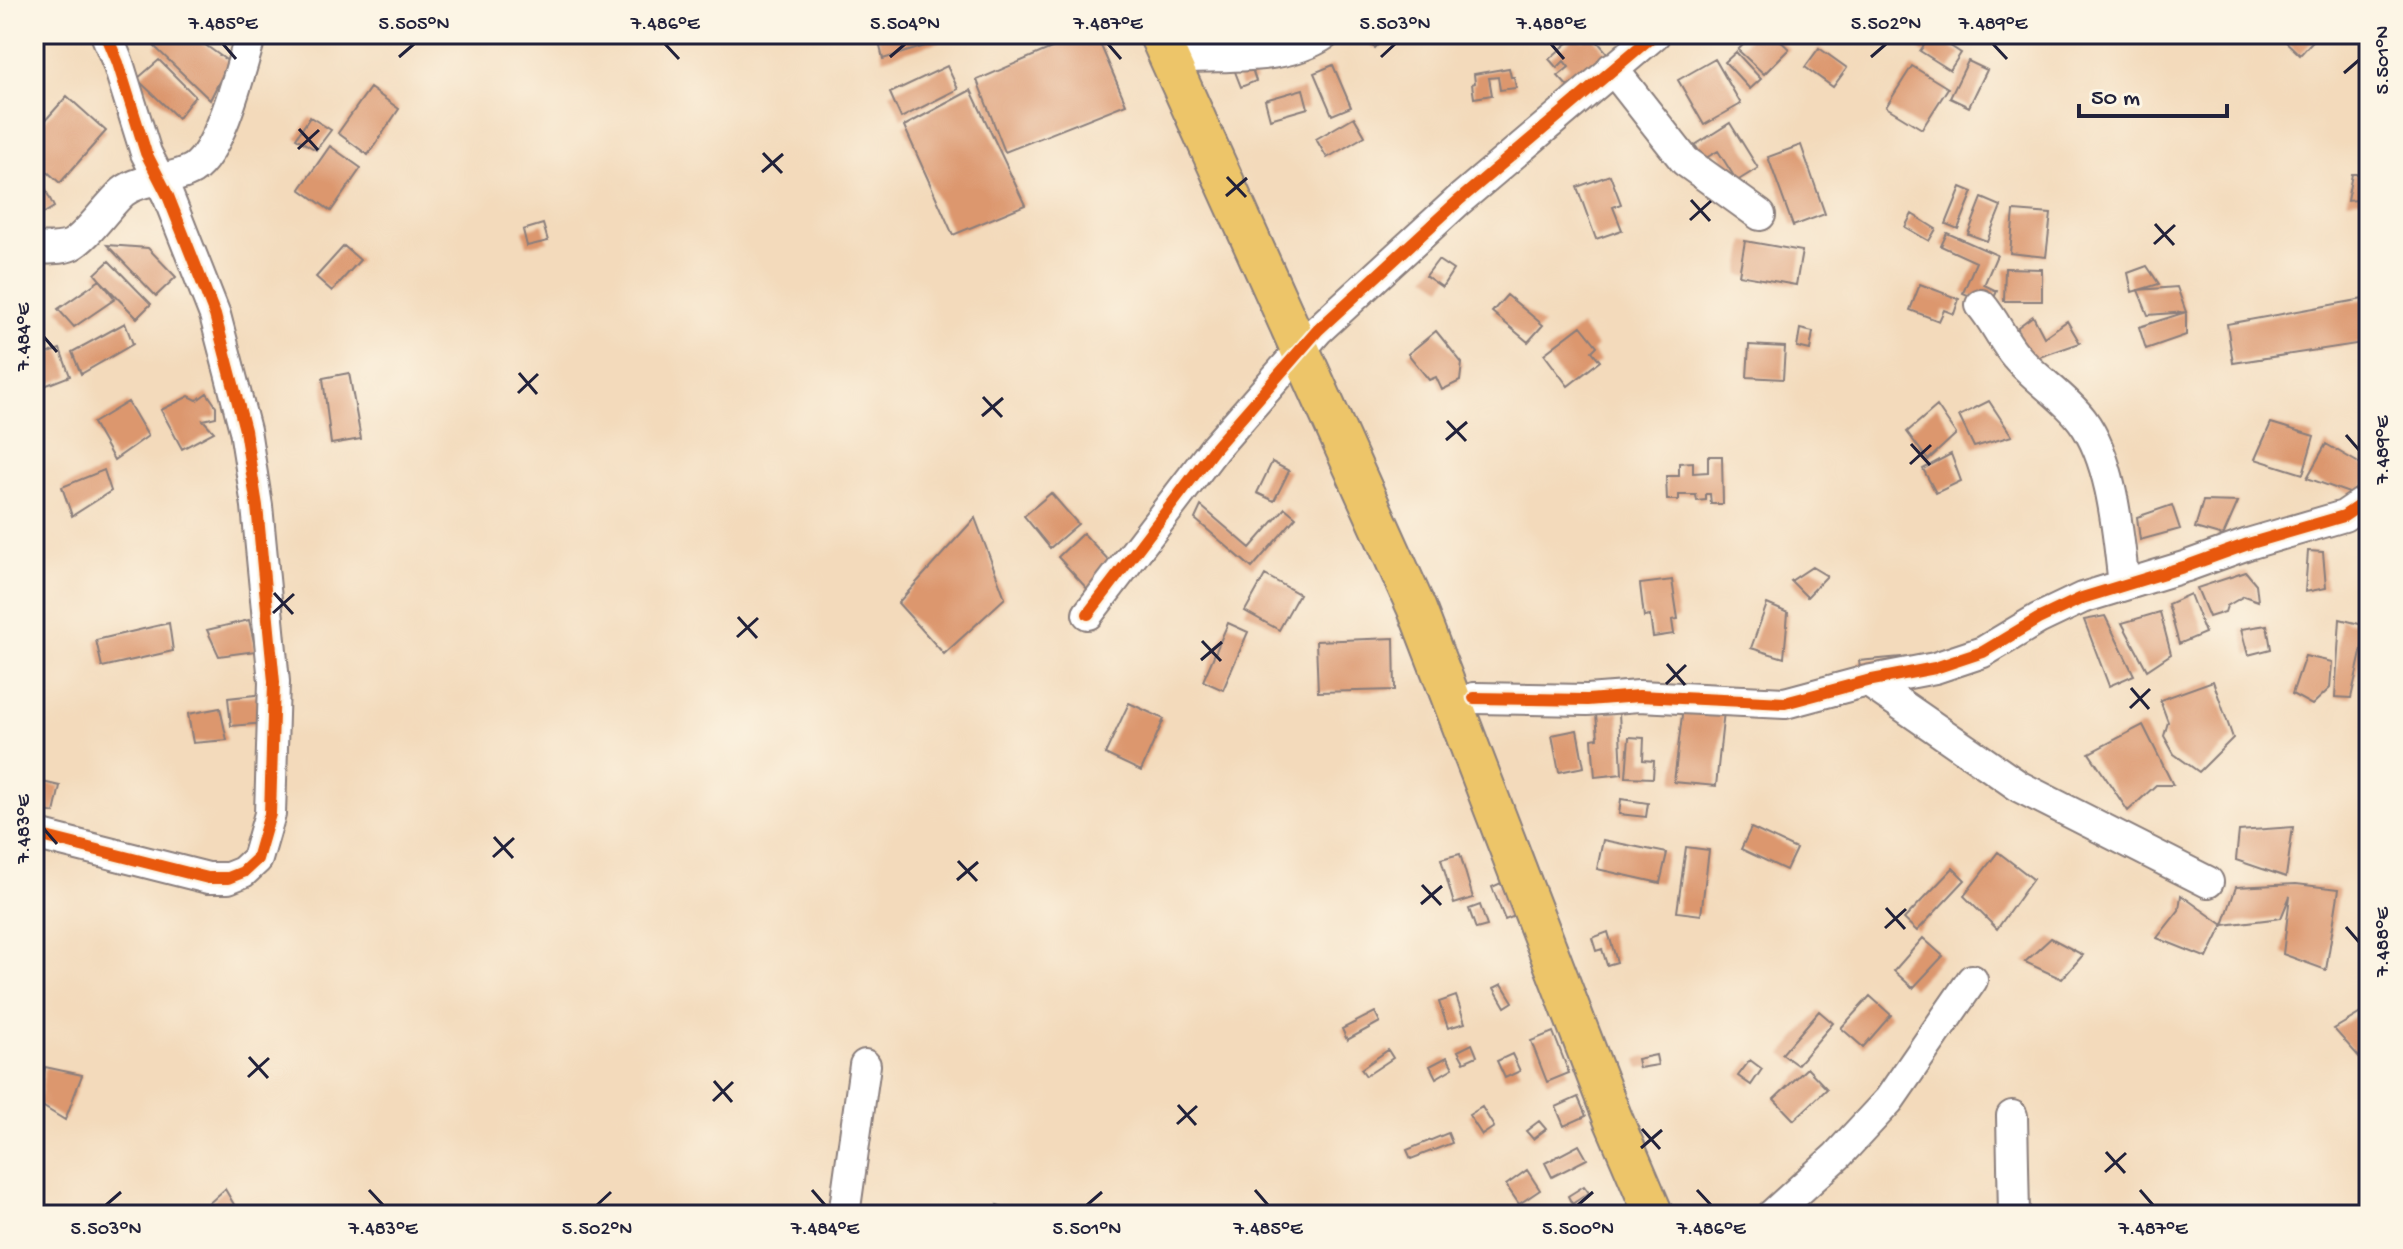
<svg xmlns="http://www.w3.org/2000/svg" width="2403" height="1249" viewBox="0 0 2403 1249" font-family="'Gochi Hand',sans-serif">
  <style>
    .building { fill: #dc976e }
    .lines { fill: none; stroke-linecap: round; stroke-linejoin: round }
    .minor-casing { stroke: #8a7e7b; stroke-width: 34 }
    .major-casing { stroke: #8a7e7b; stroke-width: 42 }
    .minor { stroke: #fff; stroke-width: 30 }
    .major { stroke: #edc569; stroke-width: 38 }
    .cycleway-casing { stroke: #fcf5e5; stroke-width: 17 }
    .cycleway { stroke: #e8590c; stroke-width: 12 }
    .ticks { fill: none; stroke: #22223b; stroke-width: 3 }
    .neatline { fill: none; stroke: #22223b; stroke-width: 3 }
    .ticks-label { font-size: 20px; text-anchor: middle; fill: #22223b }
  </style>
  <rect width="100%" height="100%" fill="#fcf5e5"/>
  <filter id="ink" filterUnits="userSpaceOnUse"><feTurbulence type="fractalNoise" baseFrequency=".0125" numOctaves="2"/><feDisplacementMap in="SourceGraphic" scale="16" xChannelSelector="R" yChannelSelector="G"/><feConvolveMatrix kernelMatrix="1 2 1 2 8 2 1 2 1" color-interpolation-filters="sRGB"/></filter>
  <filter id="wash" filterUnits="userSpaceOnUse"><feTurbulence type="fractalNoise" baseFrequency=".006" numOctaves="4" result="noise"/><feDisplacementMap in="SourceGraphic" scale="32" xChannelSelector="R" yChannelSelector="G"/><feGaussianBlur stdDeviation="1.8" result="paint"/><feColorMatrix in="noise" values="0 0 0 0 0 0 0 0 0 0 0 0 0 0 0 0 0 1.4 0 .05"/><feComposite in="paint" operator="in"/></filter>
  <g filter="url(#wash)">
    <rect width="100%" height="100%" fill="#f3dabb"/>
    <g id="blocks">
      <path class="building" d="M166 34H190L229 62 210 100 155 47Z
        M877 34H961V35L883 59Z
        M1084 34H1096L1126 104 1005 152 977 80Z
        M1358 34H1387L1375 48Z
        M1591 34 1609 55 1570 89 1558 76 1569 67 1564 61 1557 68 1549 59 1577 35 1583 41Z
        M1753 34H1773L1789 49 1764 74 1738 50Z
        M1932 34 1961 53 1950 70 1920 51Z
        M2278 34H2319L2300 55Z
        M1819 48 1847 68 1833 87 1805 67Z
        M1736 52 1761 79 1750 89 1725 62Z
        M1715 59 1741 104 1704 125 1678 80Z
        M159 60 195 96 178 118 137 79Z
        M1968 61 1987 70 1969 107 1950 98Z
        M1250 63 1256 81 1241 87 1234 69Z
        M1333 65 1351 107 1332 115 1314 73Z
        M947 66 958 89 901 118 890 93Z
        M1912 66 1948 88 1922 129 1886 107Z
        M1509 68 1511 77H1514L1516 88 1500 90 1498 77 1489 78 1492 95 1474 98 1472 84 1475 83 1474 74Z
        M370 88 399 109 368 155 338 133Z
        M1303 89 1308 108 1270 119 1265 100Z
        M971 90 1025 205 953 235 904 126Z
        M67 96 106 131 60 183 34 160V133Z
        M310 117 331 130 316 150 296 138Z
        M1354 117 1365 136 1327 158 1316 139Z
        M1730 123 1758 168 1737 181 1718 151 1704 159 1695 145Z
        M1801 145 1825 214 1793 226 1768 157Z
        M330 146 361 168 331 211 300 189Z
        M34 166 54 207 34 219Z
        M2352 174H2369V199L2347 201Z
        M1610 175 1621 204 1613 207 1622 230 1596 239 1577 187Z
        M1961 187 1973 192 1958 229 1946 224Z
        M1982 198 2001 206 1987 241 1968 234Z
        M2014 211 2051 214 2046 257 2010 253Z
        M1912 214 1936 229 1929 241 1905 227Z
        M543 224 548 241 527 246 523 230Z
        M1947 233 1997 255 1984 285 1997 291 1991 305 1963 293 1976 262 1941 246Z
        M1745 241 1802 251 1796 285 1739 275Z
        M107 245 148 248 176 277 156 296Z
        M344 246 360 260 332 291 316 277Z
        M1438 260 1453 270 1442 287 1426 276Z
        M109 261 151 304 137 318 100 280 115 299 74 327 58 309 100 280 95 274Z
        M2147 266 2159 284 2132 292 2128 273Z
        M2005 268 2042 269V301H2004Z
        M1920 284 1959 299 1954 314 1944 310 1939 321 1910 310Z
        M2177 287 2186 312 2148 315 2138 290Z
        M1507 295 1543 325 1528 342 1492 312Z
        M2369 298V342L2233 363 2227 324Z
        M2186 312V335L2146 349 2139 327Z
        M2033 316 2044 337 2067 321 2080 343 2022 363 2018 327Z
        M125 323 133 344 81 374 72 352Z
        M1581 326 1597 346 1592 351 1600 361 1568 386 1544 354Z
        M1800 329 1813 332 1810 350 1797 347Z
        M1436 331 1462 363 1460 381 1442 390 1436 377 1429 380 1408 354Z
        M1749 345 1785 347 1783 379 1747 377Z
        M60 349 70 376 34 390V358Z
        M349 373 361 439 331 444 323 378Z
        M207 393 216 406V417L203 420 214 432 182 449 161 410 189 396 197 400Z
        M1989 401 2012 436 1974 447 1959 416Z
        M128 402 148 436 114 460 93 423Z
        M1937 406 1956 434 1928 460 1907 432Z
        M2271 423 2314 436 2303 474 2255 459Z
        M2326 444 2369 469V475L2360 497 2307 478Z
        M1951 454 1961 481 1936 493 1923 469Z
        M1708 456H1722L1723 504H1711L1710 494H1706V500L1697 501 1696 495H1679V500H1667L1666 476H1679V463L1693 462V473L1708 472Z
        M1272 462 1289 471 1274 501 1257 493Z
        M104 470 111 491 72 516 62 487Z
        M1051 493 1078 524 1050 548 1024 516Z
        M2203 501 2238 502 2223 536 2195 528Z
        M2172 505 2180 529 2140 540 2137 517Z
        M1201 506 1250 548 1285 508 1296 517 1252 568 1195 519Z
        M975 518 1005 598 944 654 898 603Z
        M1083 533 1116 568 1091 593 1058 557Z
        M2308 551 2323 552 2326 588 2305 592Z
        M1812 567 1827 576 1807 597 1791 581Z
        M2246 572 2256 584 2258 601 2244 596 2227 606 2225 612 2209 617 2197 588Z
        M1265 575 1299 594 1279 630 1245 611Z
        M1672 580 1678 619 1672 620 1674 634 1653 637 1650 616 1644 617 1640 584Z
        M2190 594 2205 633 2179 644 2168 604Z
        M1767 604 1788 613 1784 658 1751 648Z
        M2160 612 2171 654 2147 670 2122 623Z
        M2105 616 2134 675 2109 686 2084 620Z
        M2340 619 2367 626 2351 698 2335 697Z
        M249 620 256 651 219 656 207 630Z
        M169 623 173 651 102 667 96 640Z
        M1228 623 1248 632 1223 690 1203 681Z
        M2267 625 2271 649 2248 655 2241 629Z
        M1394 638 1395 690 1318 692 1316 641Z
        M2305 656 2332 662 2330 688 2312 705 2292 694Z
        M1901 657 1906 668 1861 676 1859 661Z
        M2213 681 2233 738 2199 772 2174 754 2164 736 2168 722 2160 700Z
        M266 694V723L231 726 228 698Z
        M1129 703 1164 719 1141 771 1105 754Z
        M1683 707 1724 711 1716 786 1674 782Z
        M220 708 227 740 193 743 188 714Z
        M1619 712 1622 774 1595 777 1592 739 1598 738 1596 714Z
        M2143 725 2173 785H2156L2128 811 2089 753Z
        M1577 730 1584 767 1559 772 1552 735Z
        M1629 737 1644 738 1643 760 1654 761 1653 778 1626 777Z
        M34 780 60 786 54 813 34 808Z
        M1621 799 1648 803 1646 817 1619 814Z
        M2293 827 2286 877 2236 860 2239 831Z
        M1751 828 1796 849 1786 870 1741 849Z
        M1603 840 1667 853 1660 883 1597 869Z
        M1686 847 1709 850 1701 915 1677 912Z
        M1998 852 2033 879 1997 929 1964 896Z
        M1460 854 1473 898 1454 904 1441 859Z
        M1953 868 1965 880 1917 931 1904 919Z
        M1501 883 1515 916 1505 920 1492 887Z
        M2296 884 2339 889 2326 970 2283 954 2290 896 2281 918 2223 925 2236 887Z
        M2181 895 2223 925 2207 958 2157 938 2179 910Z
        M1480 905 1487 926 1476 929 1469 909Z
        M1608 932 1617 962 1607 965 1602 949 1596 951 1592 938Z
        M1923 938 1943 956 1913 988 1894 971Z
        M2051 938 2083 955 2062 979 2025 962Z
        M1502 984 1513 1002 1505 1007 1494 988Z
        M1456 996 1465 1023 1448 1028 1439 1002Z
        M1870 996 1891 1015 1863 1047 1841 1028Z
        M1819 1011 1833 1023 1797 1065 1782 1054Z
        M2364 1011 2369 1019V1068L2334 1029Z
        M1375 1012 1380 1022 1347 1040 1342 1029Z
        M1553 1032 1569 1073 1547 1082 1531 1041Z
        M1472 1044 1477 1056 1464 1062 1458 1051Z
        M1388 1050 1393 1058 1366 1076 1361 1069Z
        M1512 1054 1520 1071 1505 1078 1497 1061Z
        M1656 1055 1658 1065 1639 1068 1637 1059Z
        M1447 1057 1453 1068 1436 1078 1430 1066Z
        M1750 1060 1762 1069 1751 1085 1738 1076Z
        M45 1067 82 1075 65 1120 39 1104Z
        M1807 1068 1827 1089 1794 1120 1774 1099Z
        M1578 1097 1586 1116 1564 1126 1556 1107Z
        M1482 1107 1494 1127 1482 1135 1469 1115Z
        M1539 1121 1546 1129 1533 1139 1526 1131Z
        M1448 1133 1452 1143 1411 1159 1407 1150Z
        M1579 1145 1587 1159 1552 1177 1545 1163Z
        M1527 1170 1540 1190 1519 1204 1506 1185Z
        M1584 1186 1589 1193 1572 1204 1568 1196Z
        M225 1189 240 1215H196Z
        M997 1205 1025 1214V1215H993Z"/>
    </g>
  </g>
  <g filter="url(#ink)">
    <use href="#blocks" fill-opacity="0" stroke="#8a7e7b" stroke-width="2"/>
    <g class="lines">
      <g class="minor-casing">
        <path id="minor" d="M1193 57C1236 55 1288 59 1325 34
          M1612 68 1685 161 1760 215
          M34 248C44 249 62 249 71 245 87 237 108 205 123 192 142 177 171 182 193 169 221 151 241 67 251 34
          M1981 305C1995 321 2002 340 2016 356 2035 379 2064 396 2082 420 2113 461 2118 535 2124 585
          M1088 614 1214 449 1318 330 1458 201 1655 34
          M1867 681 2020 787 2208 882
          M1474 698 1587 700 1639 696 1785 703 1867 681 1935 668 1983 652 2038 619 2082 598 2187 566 2248 544 2344 516 2369 499
          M34 834 208 878H228L243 872 257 859 270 814 274 682 257 506 245 430 215 315 168 196 146 153 118 63 106 34
          M2012 1116 2014 1215
          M844 1215 865 1065
          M1772 1215 1837 1156 1889 1100 1972 980"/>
      </g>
      <g class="major-casing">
        <path id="major" d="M1158 34 1416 607 1613 1119 1654 1215"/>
      </g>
      <use href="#minor" class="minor"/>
      <use href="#major" class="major"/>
      <g class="cycleway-casing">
        <path id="cycleway" d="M1088 614 1214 449 1318 330 1458 201 1655 34
          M1474 698 1587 700 1639 696 1785 703 1867 681 1935 668 1983 652 2038 619 2082 598 2187 566 2248 544 2344 516 2369 499
          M34 834 208 878H228L243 872 257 859 270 814 274 682 257 506 245 430 215 315 168 196 146 153 118 63 106 34"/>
      </g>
      <use href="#cycleway" class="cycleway"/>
    </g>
  </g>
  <path class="ticks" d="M223 44 236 59M665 44 679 59M1108 44 1121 59M1551 44 1564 59M1993 44 2007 59M399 57 414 44M890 57 905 44M1381 57 1395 44M1871 57 1886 44M2344 73 2359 60M299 129 318 150M298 149 319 130M763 153 782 173M762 172 783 154M1227 177 1246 197M1226 196 1247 178M1691 200 1710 221M1690 220 1711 201M2155 224 2174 245M2154 244 2175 225M44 337 57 352M519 373 537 394M518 393 538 374M983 397 1002 417M982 416 1003 398M1447 421 1466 441M2346 435 2359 450M1446 440 1467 422M1911 444 1930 465M1910 464 1931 445M274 593 293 614M273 613 294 594M738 617 757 638M737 637 758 618M1202 641 1221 661M1201 660 1222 642M1667 664 1685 685M1666 684 1686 665M2131 688 2149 709M2130 708 2150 689M44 829 57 844M494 837 513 858M493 857 514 838M958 861 977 881M957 880 978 862M1422 885 1441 905M1421 904 1442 886M1886 908 1905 929M2346 927 2359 942M1885 928 1906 909M249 1057 268 1078M248 1077 269 1058M714 1081 732 1102M713 1101 733 1082M1178 1105 1196 1125M1177 1124 1197 1106M1642 1129 1660 1149M1641 1148 1662 1130M2106 1152 2125 1173M2105 1172 2126 1153M369 1190 383 1205M812 1190 825 1205M1255 1190 1268 1205M1697 1190 1711 1205M2140 1190 2153 1205M106 1205 121 1192M597 1205 611 1192M1087 1205 1102 1192M1578 1205 1593 1192"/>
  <rect width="2403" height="1249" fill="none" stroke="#fcf5e5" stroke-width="88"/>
  <path d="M2079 104v12h148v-12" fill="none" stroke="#22223b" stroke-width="4"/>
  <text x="2091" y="104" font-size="24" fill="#22223b" stroke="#fcf5e5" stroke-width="6" paint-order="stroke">50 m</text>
  <rect x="44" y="44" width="2315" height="1161" class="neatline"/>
  <g class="ticks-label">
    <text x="223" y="29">7.485°E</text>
    <text x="414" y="29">5.505°N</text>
    <text x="665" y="29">7.486°E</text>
    <text x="905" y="29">5.504°N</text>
    <text x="1108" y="29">7.487°E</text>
    <text x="1395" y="29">5.503°N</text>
    <text x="1551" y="29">7.488°E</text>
    <text x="1886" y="29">5.502°N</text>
    <text x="1993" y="29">7.489°E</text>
    <text transform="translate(2381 60) rotate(-90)" y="7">5.501°N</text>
    <text transform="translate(22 337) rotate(-90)" y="7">7.484°E</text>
    <text transform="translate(2381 450) rotate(-90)" y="7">7.489°E</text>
    <text transform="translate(22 829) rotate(-90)" y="7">7.483°E</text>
    <text transform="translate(2381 942) rotate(-90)" y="7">7.488°E</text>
    <text x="106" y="1234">5.503°N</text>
    <text x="383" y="1234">7.483°E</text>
    <text x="597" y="1234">5.502°N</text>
    <text x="825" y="1234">7.484°E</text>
    <text x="1087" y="1234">5.501°N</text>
    <text x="1268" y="1234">7.485°E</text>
    <text x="1578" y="1234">5.500°N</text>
    <text x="1711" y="1234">7.486°E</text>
    <text x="2153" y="1234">7.487°E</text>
  </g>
</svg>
